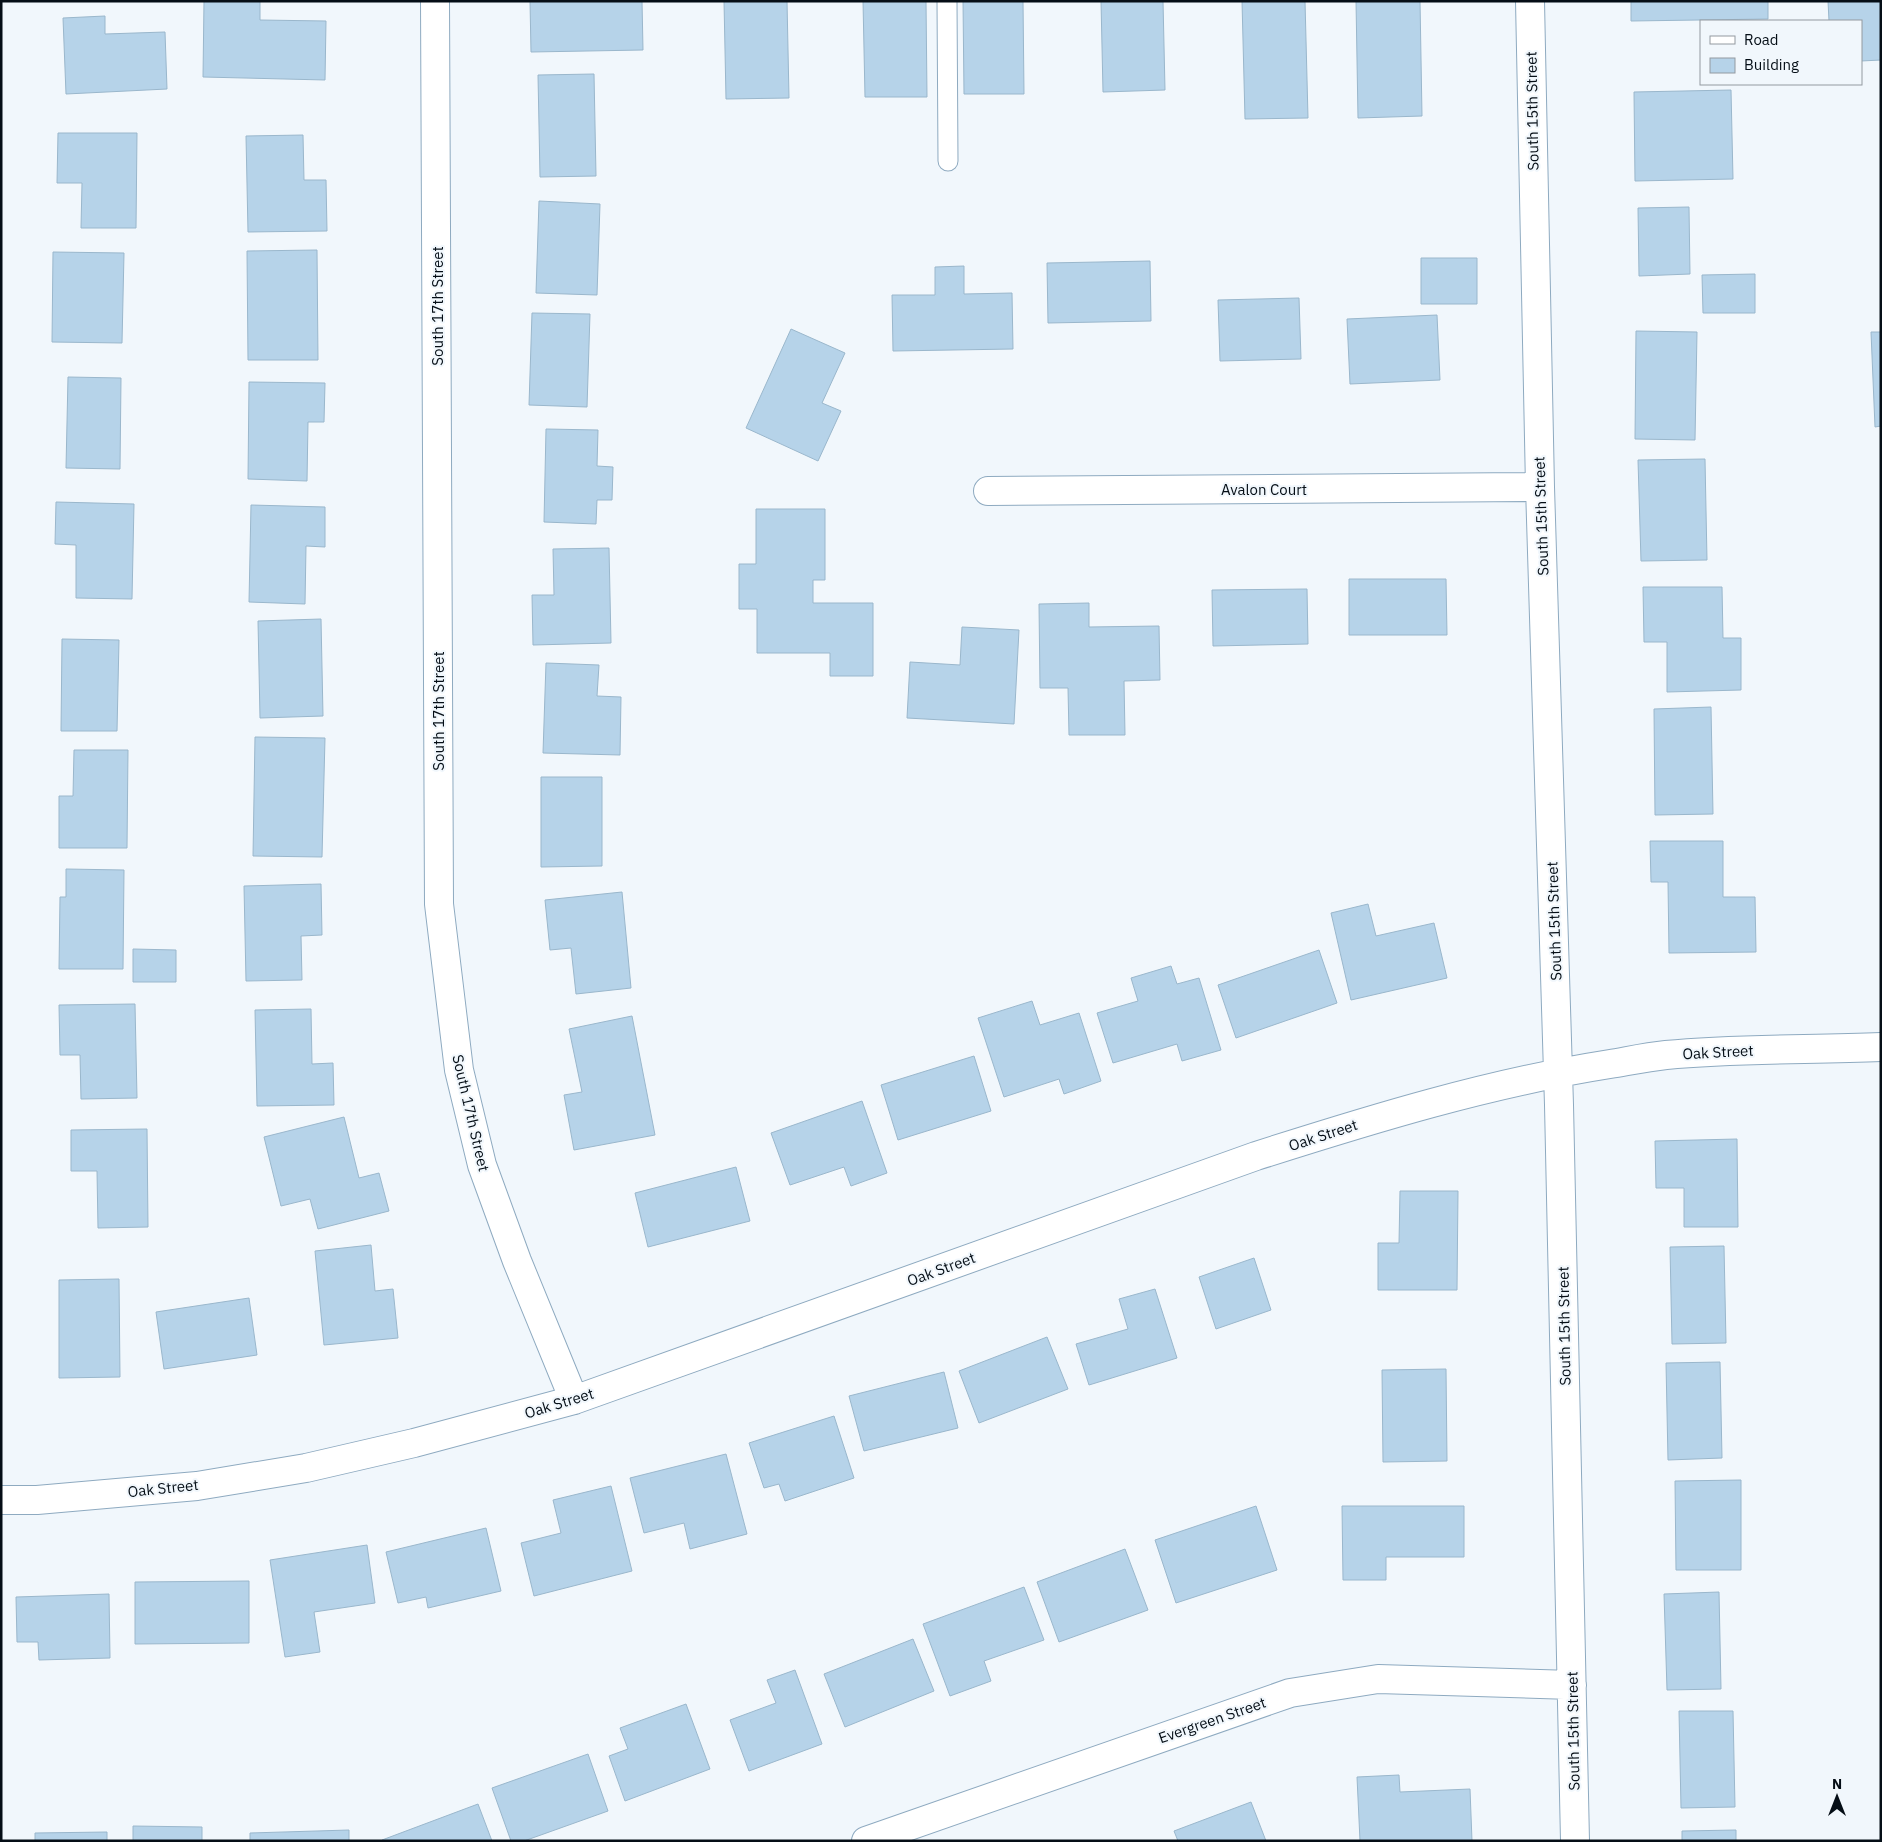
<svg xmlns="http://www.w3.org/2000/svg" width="1882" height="1842" viewBox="0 0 1882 1842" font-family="'IBM Plex Sans',sans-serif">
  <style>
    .building { fill: #b6d3e9; stroke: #9ab7cc }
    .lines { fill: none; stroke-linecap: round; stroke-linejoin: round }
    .service-casing { stroke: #8eaac0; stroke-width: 21 }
    .minor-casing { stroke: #8eaac0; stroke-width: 30 }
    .service { stroke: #fff; stroke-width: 19 }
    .minor { stroke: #fff; stroke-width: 28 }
    .labels { text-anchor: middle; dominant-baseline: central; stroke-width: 4; stroke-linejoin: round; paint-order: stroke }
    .street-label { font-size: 15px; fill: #050e16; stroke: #f1f7fc }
  </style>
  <rect width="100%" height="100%" fill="#f1f7fc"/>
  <path class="building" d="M204 1H260V20L326 21 325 80 203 77Z
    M530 1H642L643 50 531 52Z
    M724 1H787L789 98 726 99Z
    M863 1H926L927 97H865Z
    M963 1H1023L1024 94H964Z
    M1101 1H1163L1165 90 1103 92Z
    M1242 1H1305L1308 118 1245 119Z
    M1356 1H1420L1422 116 1358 118Z
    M1631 1H1768V19L1631 21Z
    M1828 1H1881V60L1861 61V21H1829Z
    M105 16V34L165 32 167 89 66 94 63 18Z
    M594 74 596 176 540 177 538 75Z
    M1731 90 1733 179 1635 181 1634 92Z
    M58 133H137L136 228H81L82 183H57Z
    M303 135 304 180H326L327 231 248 232 246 136Z
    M539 201 600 204 597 295 536 293Z
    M1689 207 1690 274 1639 276 1638 208Z
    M317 250 318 360H248L247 251Z
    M53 252 124 253 122 343 52 342Z
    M1421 258H1477V304H1421Z
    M1150 261 1151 321 1048 323 1047 263Z
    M964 266V294L1012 293 1013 349 893 351 892 295H935V267Z
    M1755 274V313H1703L1702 275Z
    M1299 298 1301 359 1220 361 1218 300Z
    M532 313 590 314 587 407 529 405Z
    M1437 315 1440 380 1350 384 1347 319Z
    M791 329 845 353 822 403 841 411 818 461 746 428Z
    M1636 331 1697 332 1695 440 1635 439Z
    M1871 332H1881V426L1875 427Z
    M68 377 121 378 120 469 66 468Z
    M249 382 325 383 324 422H308L307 481 248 479Z
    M546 429 598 430 597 466 613 467 612 500H597L596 524 544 522Z
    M1705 459 1707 560 1641 561 1638 460Z
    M56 502 134 504 132 599 76 598V545L55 544Z
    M251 505 325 507V547L306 546 305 604 249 602Z
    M756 509H825V580H813V603H873V676H830V653H757V609H739V564H756Z
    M609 548 611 643 533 645 532 595H554L553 549Z
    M1349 579H1446L1447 635H1349Z
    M1643 587H1722L1723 638H1741V690L1667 692V642H1644Z
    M1307 589 1308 644 1213 646 1212 590Z
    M1089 603V627L1159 626 1160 680 1124 681 1125 735H1069L1068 688H1040L1039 604Z
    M321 619 323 716 260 718 258 621Z
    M962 627 1019 630 1014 724 907 718 910 662 960 665Z
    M62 639 119 640 117 731H61Z
    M546 663 599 665 597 696 621 697 620 755 543 753Z
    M1711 707 1713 814 1655 815 1654 709Z
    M255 737 325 738 322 857 253 856Z
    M74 750H128L127 848H59V796H73Z
    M541 777H602V866L541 867Z
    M1650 841H1723V897H1755L1756 952 1669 953 1668 882H1651Z
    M66 869 124 870 123 969H59L60 897H66Z
    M321 884 322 935 301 936 302 980 246 981 244 886Z
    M622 892 631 988 576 994 571 948 550 950 545 900Z
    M1368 904 1376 936 1434 923 1447 978 1351 1000 1331 913Z
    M133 949 176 950V982H133Z
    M1319 950 1337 1003 1236 1038 1218 985Z
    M1171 966 1177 984 1199 978 1221 1050 1182 1061 1177 1044 1113 1063 1097 1013 1138 1001 1131 978Z
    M1032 1001 1040 1025 1079 1013 1101 1081 1064 1094 1059 1079 1004 1097 978 1018Z
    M135 1004 137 1098 81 1099 80 1055H60L59 1005Z
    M311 1009 312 1064 333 1063 334 1105 257 1106 255 1010Z
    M632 1016 655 1135 574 1150 564 1095 582 1092 569 1029Z
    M974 1056 991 1111 898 1140 881 1085Z
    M862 1101 887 1173 851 1186 844 1167 790 1185 771 1133Z
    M344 1117 359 1178 379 1173 389 1211 318 1229 310 1199 281 1206 264 1137Z
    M147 1129 148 1227 98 1228 97 1171H71V1130Z
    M1737 1139 1738 1227H1684V1188H1656L1655 1141Z
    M736 1167 750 1221 648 1247 635 1193Z
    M1400 1191H1458L1457 1290H1378V1243H1399Z
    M371 1245 375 1291 393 1289 398 1338 324 1345 315 1251Z
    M1724 1246 1726 1343 1672 1344 1670 1247Z
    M1254 1258 1271 1310 1216 1329 1199 1277Z
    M119 1279 120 1377 59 1378V1280Z
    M1155 1289 1177 1358 1089 1385 1076 1344 1128 1329 1119 1299Z
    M249 1298 257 1355 164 1369 156 1312Z
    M1047 1337 1068 1389 979 1423 959 1371Z
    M1720 1362 1722 1458 1668 1460 1666 1363Z
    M1446 1369 1447 1461 1383 1462 1382 1370Z
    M944 1372 958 1428 864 1451 849 1396Z
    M834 1416 854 1478 785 1501 779 1484 764 1488 749 1443Z
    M726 1454 747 1534 690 1549 684 1523 644 1533 630 1478Z
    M1741 1480V1570H1676L1675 1481Z
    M611 1486 632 1571 534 1596 521 1543 561 1533 553 1500Z
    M1256 1506 1277 1570 1176 1603 1155 1540Z
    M1342 1506H1464V1557H1386V1580H1343Z
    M486 1528 501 1591 428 1608 426 1597 398 1603 386 1552Z
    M367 1545 375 1603 314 1612 320 1652 285 1657 270 1560Z
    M1125 1549 1148 1610 1059 1642 1037 1582Z
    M249 1581V1643L135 1644V1582Z
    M1024 1587 1044 1640 984 1661 991 1681 950 1696 923 1624Z
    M1719 1592 1721 1689 1667 1690 1664 1594Z
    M109 1594 110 1658 39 1660 38 1642H17L16 1597Z
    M913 1639 934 1691 845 1727 824 1674Z
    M795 1670 822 1744 749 1771 730 1720 776 1703 767 1680Z
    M686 1704 710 1769 625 1801 609 1756 628 1749 620 1728Z
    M1679 1711H1733L1735 1807 1681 1808Z
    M588 1754 608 1811 524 1841H511L492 1788Z
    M1399 1775 1400 1792 1470 1789 1472 1841H1360L1357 1777Z
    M1251 1802 1266 1841H1178L1174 1831Z
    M478 1804 492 1841H382V1840Z
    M133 1826 202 1827V1841H133Z
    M349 1830V1841H250V1833Z
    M1736 1830V1841H1682V1831Z
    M107 1832V1841H35V1833Z"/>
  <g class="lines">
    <g class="service-casing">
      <path id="service" d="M947 1 948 161"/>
    </g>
    <g class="minor-casing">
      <path id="minor" d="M435 1 439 904 459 1070 482 1165 517 1261 574 1400
        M1530 1 1540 487 1559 1105 1575 1841
        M988 491 1540 487
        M1 1500H37L197 1486 306 1468 414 1443 574 1400 1256 1156C1372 1119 1489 1083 1610 1064 1628 1061 1647 1057 1666 1055 1737 1048 1809 1050 1881 1047
        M866 1841 1290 1693 1378 1679 1572 1685"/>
    </g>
    <use href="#service" class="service"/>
    <use href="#minor" class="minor"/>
  </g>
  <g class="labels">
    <g class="street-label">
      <text transform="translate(1532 111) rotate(-91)">South 15th Street</text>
      <text transform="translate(437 306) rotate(-90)">South 17th Street</text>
      <text x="1264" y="489">Avalon Court</text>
      <text transform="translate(1541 516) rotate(-92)">South 15th Street</text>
      <text transform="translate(438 711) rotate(-90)">South 17th Street</text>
      <text transform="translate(1554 921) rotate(-92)">South 15th Street</text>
      <text transform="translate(1718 1052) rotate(-3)">Oak Street</text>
      <text transform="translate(471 1113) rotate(77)">South 17th Street</text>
      <text transform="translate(1323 1135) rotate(-18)">Oak Street</text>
      <text transform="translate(941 1269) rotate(-20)">Oak Street</text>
      <text transform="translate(1564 1326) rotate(-91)">South 15th Street</text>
      <text transform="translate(559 1403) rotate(-17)">Oak Street</text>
      <text transform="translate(163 1488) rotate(-6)">Oak Street</text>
      <text transform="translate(1212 1720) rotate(-19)">Evergreen Street</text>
      <text transform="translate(1573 1731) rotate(-91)">South 15th Street</text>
    </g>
  </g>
  <rect width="1882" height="1842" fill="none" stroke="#050e16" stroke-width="5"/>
  <rect x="1700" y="20" width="162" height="65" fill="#f1f7fc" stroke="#939aa0"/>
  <rect x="1710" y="36" width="25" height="8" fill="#ffffff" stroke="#939aa0"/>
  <text x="1744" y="45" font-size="15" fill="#050e16">Road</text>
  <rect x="1710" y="58" width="25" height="15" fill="#b6d3e9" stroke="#939aa0"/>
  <text x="1744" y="70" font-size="15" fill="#050e16">Building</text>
  <g transform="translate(1837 1797)" stroke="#f1f7fc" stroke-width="4" paint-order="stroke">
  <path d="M0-4L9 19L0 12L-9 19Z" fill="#050e16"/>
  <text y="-8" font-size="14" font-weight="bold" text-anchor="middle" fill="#050e16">N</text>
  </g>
</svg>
